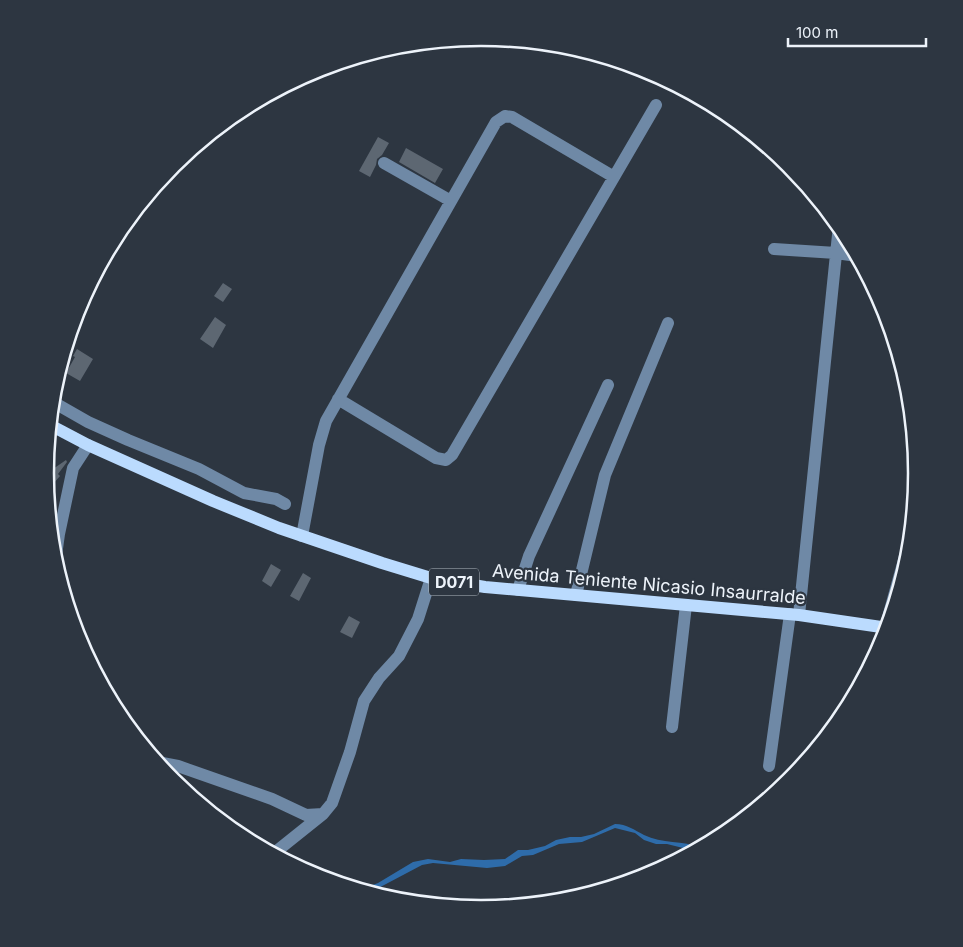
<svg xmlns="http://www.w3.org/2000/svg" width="963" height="947" viewBox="0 0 963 947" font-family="Inter,sans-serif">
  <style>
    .water { fill: #2e6caa }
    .building { fill: #5d6772 }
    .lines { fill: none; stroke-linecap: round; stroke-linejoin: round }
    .minor { stroke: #6f89a6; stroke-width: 12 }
    .major { stroke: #bbdbfe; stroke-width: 12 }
    .labels { text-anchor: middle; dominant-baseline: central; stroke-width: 4.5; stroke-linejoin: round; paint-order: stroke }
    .shield { fill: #2d3641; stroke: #b3bac2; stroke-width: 1 }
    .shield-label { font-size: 16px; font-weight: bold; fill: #edf3fa }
    .street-label { font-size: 18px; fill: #edf3fa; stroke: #2d3641 }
    .rim { fill: none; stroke: #edf3fa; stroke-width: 2.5 }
  </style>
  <rect width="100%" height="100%" fill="#2d3641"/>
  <path class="water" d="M615 824C627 824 634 830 644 835 662 844 683 840 701 848L695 851 667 844H656L644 840 635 833 615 828 582 842 559 844 533 855 522 856 505 866 487 868 433 863 422 865 369 893 360 890 378 883 413 862 428 859 450 862 461 859 484 860 505 859 518 850H528L545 846 556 840 570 837H581L594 834Z"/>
  <path class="building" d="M378 137 389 143 382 155 377 159 376 165 370 177 359 171Z
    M406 148 443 169 435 183 399 162Z
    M223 283 232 289 223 302 214 296Z
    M215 317 226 325 213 348 200 339Z
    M77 349 93 359 80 381 66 373 75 357 73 356Z
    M66 460 67 462 58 474 60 476 47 491 46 464 53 469Z
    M271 564 281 570 271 587 262 581Z
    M303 573 311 578 299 601 290 596Z
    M349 616 360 622 352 638 340 632Z"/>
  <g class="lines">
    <path class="minor" d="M384 163 451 201
      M774 249 836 253 857 256
      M338 399 436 458 446 460 452 455 656 105
      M53 402 88 422 128 440 199 469 244 493 276 499 285 504
      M302 536 319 445 326 421 496 122 505 116 512 117 614 177
      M55 563 59 534 73 468 88 445
      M518 590 529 556 608 385
      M576 595 605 475 668 323
      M799 615 839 225
      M885 628 912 531
      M672 727 686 605
      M157 762 178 766 272 799 306 815 323 814
      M769 766 790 614
      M273 854 323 814 332 803 350 752 364 701 379 678 399 656 418 619 431 578"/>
    <path class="major" d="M50 425 88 445 213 501 279 528 382 563 431 578 485 587 799 615 888 628"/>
  </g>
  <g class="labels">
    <rect class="shield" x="429" y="568.5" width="50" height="27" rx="4"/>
    <g class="shield-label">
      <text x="454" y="582">D071</text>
    </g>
    <g class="street-label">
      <text transform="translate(649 584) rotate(5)">Avenida Teniente Nicasio Insaurralde</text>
    </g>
  </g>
  <path d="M0 0H963V947H0ZM54 473a427 427 0 1 1 854 0a427 427 0 1 1-854 0Z" fill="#2d3641" fill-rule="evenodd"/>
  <path class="rim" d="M54 473a427 427 0 1 1 854 0a427 427 0 1 1-854 0Z"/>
  <path d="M788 38v8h138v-8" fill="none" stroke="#edf3fa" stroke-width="2.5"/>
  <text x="796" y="38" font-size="15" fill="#edf3fa" stroke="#2d3641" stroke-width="4" paint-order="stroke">100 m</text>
</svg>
